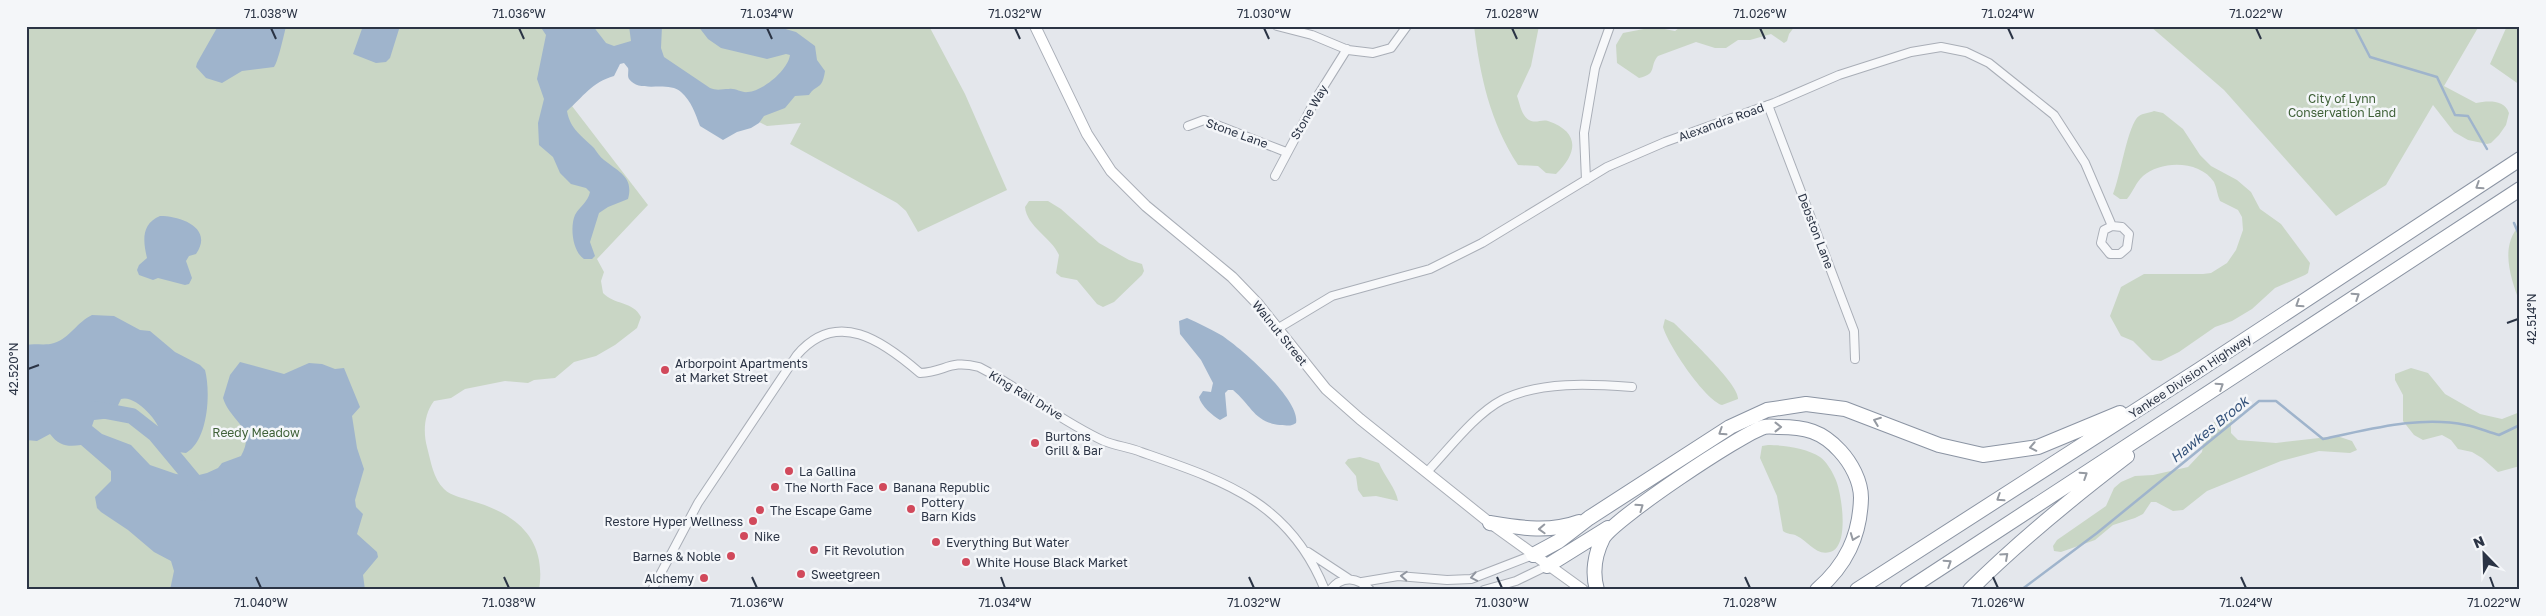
<svg xmlns="http://www.w3.org/2000/svg" width="2546" height="616" viewBox="0 0 2546 616" font-family="'Golos Text',sans-serif">
  <style>
    .green { fill: #c9d6c5 }
    .water { fill: #9fb4cc }
    .lines { fill: none; stroke-linecap: round; stroke-linejoin: round }
    .stream { stroke: #9fb4cc; stroke-width: 2.5 }
    .river { stroke: #9fb4cc; stroke-width: 16 }
    .minor-casing { stroke: #a9aeb7; stroke-width: 10 }
    .secondary-casing { stroke: #a9aeb7; stroke-width: 12 }
    .motorway-casing { stroke: #8b94a3; stroke-width: 16 }
    .minor { stroke: #f7f8fa; stroke-width: 8 }
    .secondary { stroke: #fff; stroke-width: 10 }
    .motorway { stroke: #fff; stroke-width: 14 }
    .oneway { stroke: #959aa2 }
    .oneway2 { stroke: #9196a0 }
    .ticks { fill: none; stroke: #2b3445; stroke-width: 2 }
    .poi-dot { fill: #d1495b; stroke: #f4f6f9; stroke-width: 2 }
    .labels { text-anchor: middle; dominant-baseline: central; stroke-width: 5; stroke-linejoin: round; paint-order: stroke }
    .park-label { font-size: 12px; fill: #3f6138; stroke: #f4f6f9 }
    .street-label { font-size: 12px; fill: #2b3445; stroke: #f4f6f9 }
    .poi-label { font-size: 12px; fill: #2b3445; stroke: #f4f6f9; text-anchor: start }
    .water-label { font-size: 14px; font-style: italic; fill: #34527a; stroke: #f4f6f9 }
    .neatline { fill: none; stroke: #2b3445; stroke-width: 2 }
    .ticks-label { font-size: 12px; text-anchor: middle; fill: #2b3445 }
  </style>
  <rect width="100%" height="100%" fill="#e4e7ec"/>
  <path class="green" d="M26 26H929L965 94 1007 190 918 232 906 211 897 203 790 144 801 123 767 126 638 60 604 63 572 106 648 205 597 259 604 272 601 281 603 293C614 305 633 301 641 317L637 328 615 345 596 356 574 362 555 378 534 380 528 383 505 381 465 389 451 398 434 401C424 414 423 432 427 447 431 462 433 478 444 489 451 496 463 498 472 501 517 514 547 539 539 590H26Z
    M1474 26H1539L1531 66 1517 96C1520 104 1521 115 1529 120 1536 124 1541 119 1548 121 1580 132 1578 153 1556 174L1546 173 1538 166 1518 165C1490 122 1480 76 1474 26Z
    M1682 26H1795L1789 34 1787 41 1784 43 1771 34 1750 40H1738L1726 48H1715L1696 42 1658 56C1649 66 1658 74 1639 78L1617 63 1616 45 1623 33 1654 27 1675 31Z
    M2150 26H2479L2444 86 2476 103C2487 101 2504 99 2509 113L2506 125 2499 135 2491 143 2487 144 2468 140 2454 132 2433 105 2386 185 2336 216 2224 90Z
    M2507 26H2520V85L2490 64Z
    M2154 111 2163 113 2183 129 2200 155 2211 166 2237 180 2251 192 2260 209 2281 224 2310 263 2308 273 2305 275 2275 288 2252 309 2232 321 2215 327 2179 352 2161 361 2152 360 2133 341 2121 336 2110 316 2121 287 2144 274H2203L2211 273 2227 263 2236 250 2243 230 2242 217 2238 210 2220 201C2217 195 2217 188 2214 182 2200 160 2161 160 2143 176 2136 182 2133 192 2127 199H2120L2113 194C2120 178 2128 123 2139 116 2143 113 2149 113 2154 111Z
    M1029 201H1048L1061 209 1099 243 1129 260 1142 264 1144 271 1142 275 1114 302 1103 307 1097 304 1077 280 1061 277 1056 273 1059 255C1051 237 1027 227 1025 207Z
    M2520 225V303C2511 279 2499 246 2520 225Z
    M1665 319 1674 323C1686 335 1740 385 1738 399L1722 405C1705 400 1668 345 1663 327Z
    M2411 368 2428 373 2445 394 2480 414 2502 419 2520 412V466L2498 472 2482 458 2472 452 2458 449 2451 440 2442 435 2423 440 2414 435 2403 421V395L2395 380V374Z
    M2236 412 2231 423V433L2238 440 2276 443 2337 436 2352 441 2357 450 2350 453 2319 451 2281 461 2207 491 2183 510 2173 511 2156 502H2151L2143 514 2135 518 2113 525 2095 540 2061 552 2054 551 2053 546 2057 540 2106 506 2114 488 2121 482 2135 476 2153 475 2188 467 2202 452 2205 433 2213 423Z
    M1768 445C1783 445 1807 448 1820 457 1826 461 1832 471 1835 478 1842 492 1850 548 1830 552 1816 556 1808 541 1797 536 1792 533 1788 535 1783 531L1777 496 1760 458 1762 446Z
    M1360 457 1379 463C1384 476 1396 488 1398 501L1376 496 1363 497 1358 490 1356 476 1345 463 1348 459Z"/>
  <path class="water" d="M218 26H286C284 35 278 62 274 67L242 71 222 83 206 78 196 67 197 63Z
    M363 26H400L390 58 386 62 376 63 353 54Z
    M540 26H593L606 43 614 46 631 41 629 26H662L661 48 664 57 710 88C717 91 722 89 729 89 736 88 741 93 748 92 763 91 788 70 790 55L786 54 767 59 721 48 708 39 698 26H775L796 32 815 46 817 60 825 71C822 91 817 83 809 95L795 96 785 108 764 116 759 123 751 128 737 132 723 140 700 126C695 113 692 102 681 92 667 80 640 94 629 79 627 76 629 71 628 68L624 63 620 64 614 76C592 82 583 97 567 111 570 129 582 136 594 148 597 152 600 157 604 160 619 172 634 177 628 199L608 207 599 213 590 242 595 256 592 259H584C572 251 570 226 575 215 580 206 588 202 590 192L586 188 571 184 560 173 553 157 539 145 538 123 544 99 537 79 546 35Z
    M160 216C181 216 214 228 196 254L189 256 186 261 192 278 189 284 185 285 158 278 153 280 139 275 137 270 139 265 147 258C143 241 141 224 160 216Z
    M92 315 114 316 140 330 150 331 175 352 200 365 205 370C211 393 208 441 186 453L170 451 157 444C158 441 160 436 160 433 160 421 134 394 121 399L112 418 94 420 92 426 102 434 131 445 150 465 176 474 195 476 207 473 218 468 222 463 241 456C257 427 231 423 223 398L230 375 240 362 284 374 309 363 322 364 335 369 344 368 360 407 352 416 357 448 364 469 355 500 356 507 363 514 357 534 377 552 378 557 363 575 365 590H170L174 571 171 561 154 552 128 530 101 512 97 508 95 497 111 481V471L81 445C68 447 59 446 50 434L37 441 26 440V345C35 343 45 346 54 343 70 338 77 322 92 315Z
    M1187 318C1199 323 1210 329 1221 335 1240 347 1301 400 1296 423 1290 427 1287 425 1280 425 1254 422 1252 406 1233 390H1228L1225 393 1227 416 1220 420C1213 416 1201 406 1199 397L1203 391 1211 392 1213 383 1201 360 1180 334 1179 321Z"/>
  <g class="lines">
    <path class="stream" d="M2354 26 2370 57 2437 77 2455 115 2468 116 2487 149
      M2514 223 2520 237
      M2021 590 2097 533 2259 401H2276L2323 439C2368 430 2419 415 2466 425 2477 427 2488 432 2499 435L2520 425"/>
    <path class="river" d="M95 409 132 416 155 434 204 493"/>
    <g class="minor-casing">
      <path id="minor" d="M1277 26 1312 35 1348 50 1373 53 1391 48 1407 26
        M1768 105 1854 331 1855 359
        M1188 126 1204 120 1286 152
        M1275 176 1317 97 1347 49
        M1586 180 1584 133 1595 68 1610 26
        M1277 329 1332 296 1430 269 1482 243 1607 167 1665 142 1774 103 1839 75 1911 52 1941 47 1966 52 1989 63 2054 115 2085 163 2112 226 2122 227 2129 234 2127 248 2120 254H2110L2101 243 2104 230 2112 226
        M1427 472C1448 450 1475 414 1502 400 1540 381 1591 384 1632 387
        M1308 552 1349 579
        M1362 582 1398 576 1447 580 1471 579 1533 555
        M652 590 698 503 797 355C837 308 883 341 920 373 946 372 949 359 979 367 1022 389 1060 421 1104 441 1116 446 1129 447 1141 452 1224 481 1289 501 1325 590
        M1330 590C1342 575 1358 577 1370 590
        M1484 590 1516 581 1547 566"/>
    </g>
    <g class="secondary-casing">
      <path id="secondary" d="M1035 26 1087 134 1111 171 1146 206 1232 277 1258 304 1326 389 1360 419 1490 523 1583 590"/>
    </g>
    <g class="motorway-casing">
      <path id="motorway" d="M1490 523C1521 528 1549 533 1579 522
        M1533 555 1559 541 1589 518 1730 427 1767 410 1806 404 1845 409 1939 445 1983 455 2038 447 2120 413
        M1547 566 1608 528
        M1597 590C1592 573 1595 554 1603 538 1614 519 1741 434 1764 427 1769 426 1775 427 1779 427 1805 427 1822 431 1840 451 1851 463 1861 481 1861 498 1860 536 1846 565 1817 590
        M1857 590 2199 370 2520 159
        M1907 590 2520 189
        M1970 590C2019 541 2072 498 2127 456"/>
    </g>
    <use href="#minor" class="minor"/>
    <use href="#secondary" class="secondary"/>
    <use href="#motorway" class="motorway"/>
  </g>
  <defs><path id="oneway-chevron" d="M-2-3.5L2.5 0L-2 3.5" fill="none" stroke-width="1.6" stroke-linecap="round" stroke-linejoin="round" transform="scale(1.25)"/></defs>
  <g class="oneway">
    <use href="#oneway-chevron" transform="translate(2479 186) rotate(147)"/>
    <use href="#oneway-chevron" transform="translate(2356 296) rotate(-33)"/>
    <use href="#oneway-chevron" transform="translate(2299 304) rotate(147)"/>
    <use href="#oneway-chevron" transform="translate(2220 386) rotate(-33)"/>
    <use href="#oneway-chevron" transform="translate(1877 421) rotate(-159)"/>
    <use href="#oneway-chevron" transform="translate(1778 427)"/>
    <use href="#oneway-chevron" transform="translate(1722 432) rotate(147)"/>
    <use href="#oneway-chevron" transform="translate(2033 447) rotate(169)"/>
    <use href="#oneway-chevron" transform="translate(2084 475) rotate(-33)"/>
    <use href="#oneway-chevron" transform="translate(2000 498) rotate(147)"/>
    <use href="#oneway-chevron" transform="translate(1640 507) rotate(-35)"/>
    <use href="#oneway-chevron" transform="translate(1542 529) rotate(178)"/>
    <use href="#oneway-chevron" transform="translate(1854 537) rotate(111)"/>
    <use href="#oneway-chevron" transform="translate(2005 556) rotate(-42)"/>
    <use href="#oneway-chevron" transform="translate(1948 563) rotate(-33)"/>
  </g>
  <g class="oneway2">
    <use href="#oneway-chevron" transform="translate(1404 576) rotate(-177)"/>
    <use href="#oneway-chevron" transform="translate(1474 577) rotate(169)"/>
  </g>
  <path class="ticks" d="M271 28 276 39M519 28 524 39M767 28 772 39M1015 28 1020 39M1264 28 1269 39M1512 28 1517 39M1760 28 1765 39M2008 28 2013 39M2256 28 2261 39M2507 323 2518 319M28 369 39 365M256 577 261 588M504 577 509 588M752 577 757 588M1001 577 1005 588M1249 577 1254 588M1497 577 1502 588M1745 577 1750 588M1993 577 1998 588M2241 577 2246 588M2490 577 2494 588"/>
  <g class="poi-dot">
    <circle cx="665" cy="370" r="5"/>
    <circle cx="1035" cy="443" r="5"/>
    <circle cx="789" cy="471" r="5"/>
    <circle cx="775" cy="487" r="5"/>
    <circle cx="883" cy="487" r="5"/>
    <circle cx="911" cy="509" r="5"/>
    <circle cx="760" cy="510" r="5"/>
    <circle cx="753" cy="521" r="5"/>
    <circle cx="744" cy="536" r="5"/>
    <circle cx="936" cy="542" r="5"/>
    <circle cx="814" cy="550" r="5"/>
    <circle cx="731" cy="556" r="5"/>
    <circle cx="966" cy="562" r="5"/>
    <circle cx="801" cy="574" r="5"/>
    <circle cx="704" cy="578" r="5"/>
  </g>
  <g class="labels">
    <g class="park-label">
      <text x="2342" y="98">City of Lynn<tspan x="2342" dy="14">Conservation Land</tspan></text>
      <text x="256" y="432">Reedy Meadow</text>
    </g>
    <g class="street-label">
      <text transform="translate(1309 112) rotate(-60)">Stone Way</text>
      <text transform="translate(1721 122) rotate(-20)">Alexandra Road</text>
      <text transform="translate(1237 133) rotate(20)">Stone Lane</text>
      <text transform="translate(1816 231) rotate(69)">Debston Lane</text>
      <text transform="translate(1280 333) rotate(51)">Walnut Street</text>
      <text transform="translate(2190 376) rotate(-33)">Yankee Division Highway</text>
      <text transform="translate(1026 395) rotate(31)">King Rail Drive</text>
    </g>
    <g class="poi-label">
      <text x="675" y="363">Arborpoint Apartments<tspan x="675" dy="14">at Market Street</tspan></text>
      <text x="1045" y="436">Burtons<tspan x="1045" dy="14">Grill &amp; Bar</tspan></text>
      <text x="799" y="471">La Gallina</text>
      <text x="785" y="487">The North Face</text>
      <text x="893" y="487">Banana Republic</text>
      <text x="921" y="502">Pottery<tspan x="921" dy="14">Barn Kids</tspan></text>
      <text x="770" y="510">The Escape Game</text>
      <text x="743" y="521" text-anchor="end">Restore Hyper Wellness</text>
      <text x="754" y="536">Nike</text>
      <text x="946" y="542">Everything But Water</text>
      <text x="824" y="550">Fit Revolution</text>
      <text x="721" y="556" text-anchor="end">Barnes &amp; Noble</text>
      <text x="976" y="562">White House Black Market</text>
      <text x="811" y="574">Sweetgreen</text>
      <text x="694" y="578" text-anchor="end">Alchemy</text>
    </g>
    <g class="water-label">
      <text transform="translate(2209 429) rotate(-39)">Hawkes Brook</text>
    </g>
  </g>
  <rect width="2546" height="616" fill="none" stroke="#f4f6f9" stroke-width="55"/>
  <g transform="translate(2484 554) rotate(337)" stroke="#f4f6f9" stroke-width="4" paint-order="stroke">
  <path d="M0-4L9 19L0 12L-9 19Z" fill="#2b3445"/>
  <text y="-8" font-size="14" font-weight="bold" text-anchor="middle" fill="#2b3445">N</text>
  </g>
  <rect x="28" y="28" width="2490" height="560" class="neatline"/>
  <g class="ticks-label">
    <text x="271" y="18">71.038°W</text>
    <text x="519" y="18">71.036°W</text>
    <text x="767" y="18">71.034°W</text>
    <text x="1015" y="18">71.032°W</text>
    <text x="1264" y="18">71.030°W</text>
    <text x="1512" y="18">71.028°W</text>
    <text x="1760" y="18">71.026°W</text>
    <text x="2008" y="18">71.024°W</text>
    <text x="2256" y="18">71.022°W</text>
    <text transform="translate(2532 319) rotate(-90)" y="4">42.514°N</text>
    <text transform="translate(14 369) rotate(-90)" y="4">42.520°N</text>
    <text x="261" y="607">71.040°W</text>
    <text x="509" y="607">71.038°W</text>
    <text x="757" y="607">71.036°W</text>
    <text x="1005" y="607">71.034°W</text>
    <text x="1254" y="607">71.032°W</text>
    <text x="1502" y="607">71.030°W</text>
    <text x="1750" y="607">71.028°W</text>
    <text x="1998" y="607">71.026°W</text>
    <text x="2246" y="607">71.024°W</text>
    <text x="2494" y="607">71.022°W</text>
  </g>
</svg>
